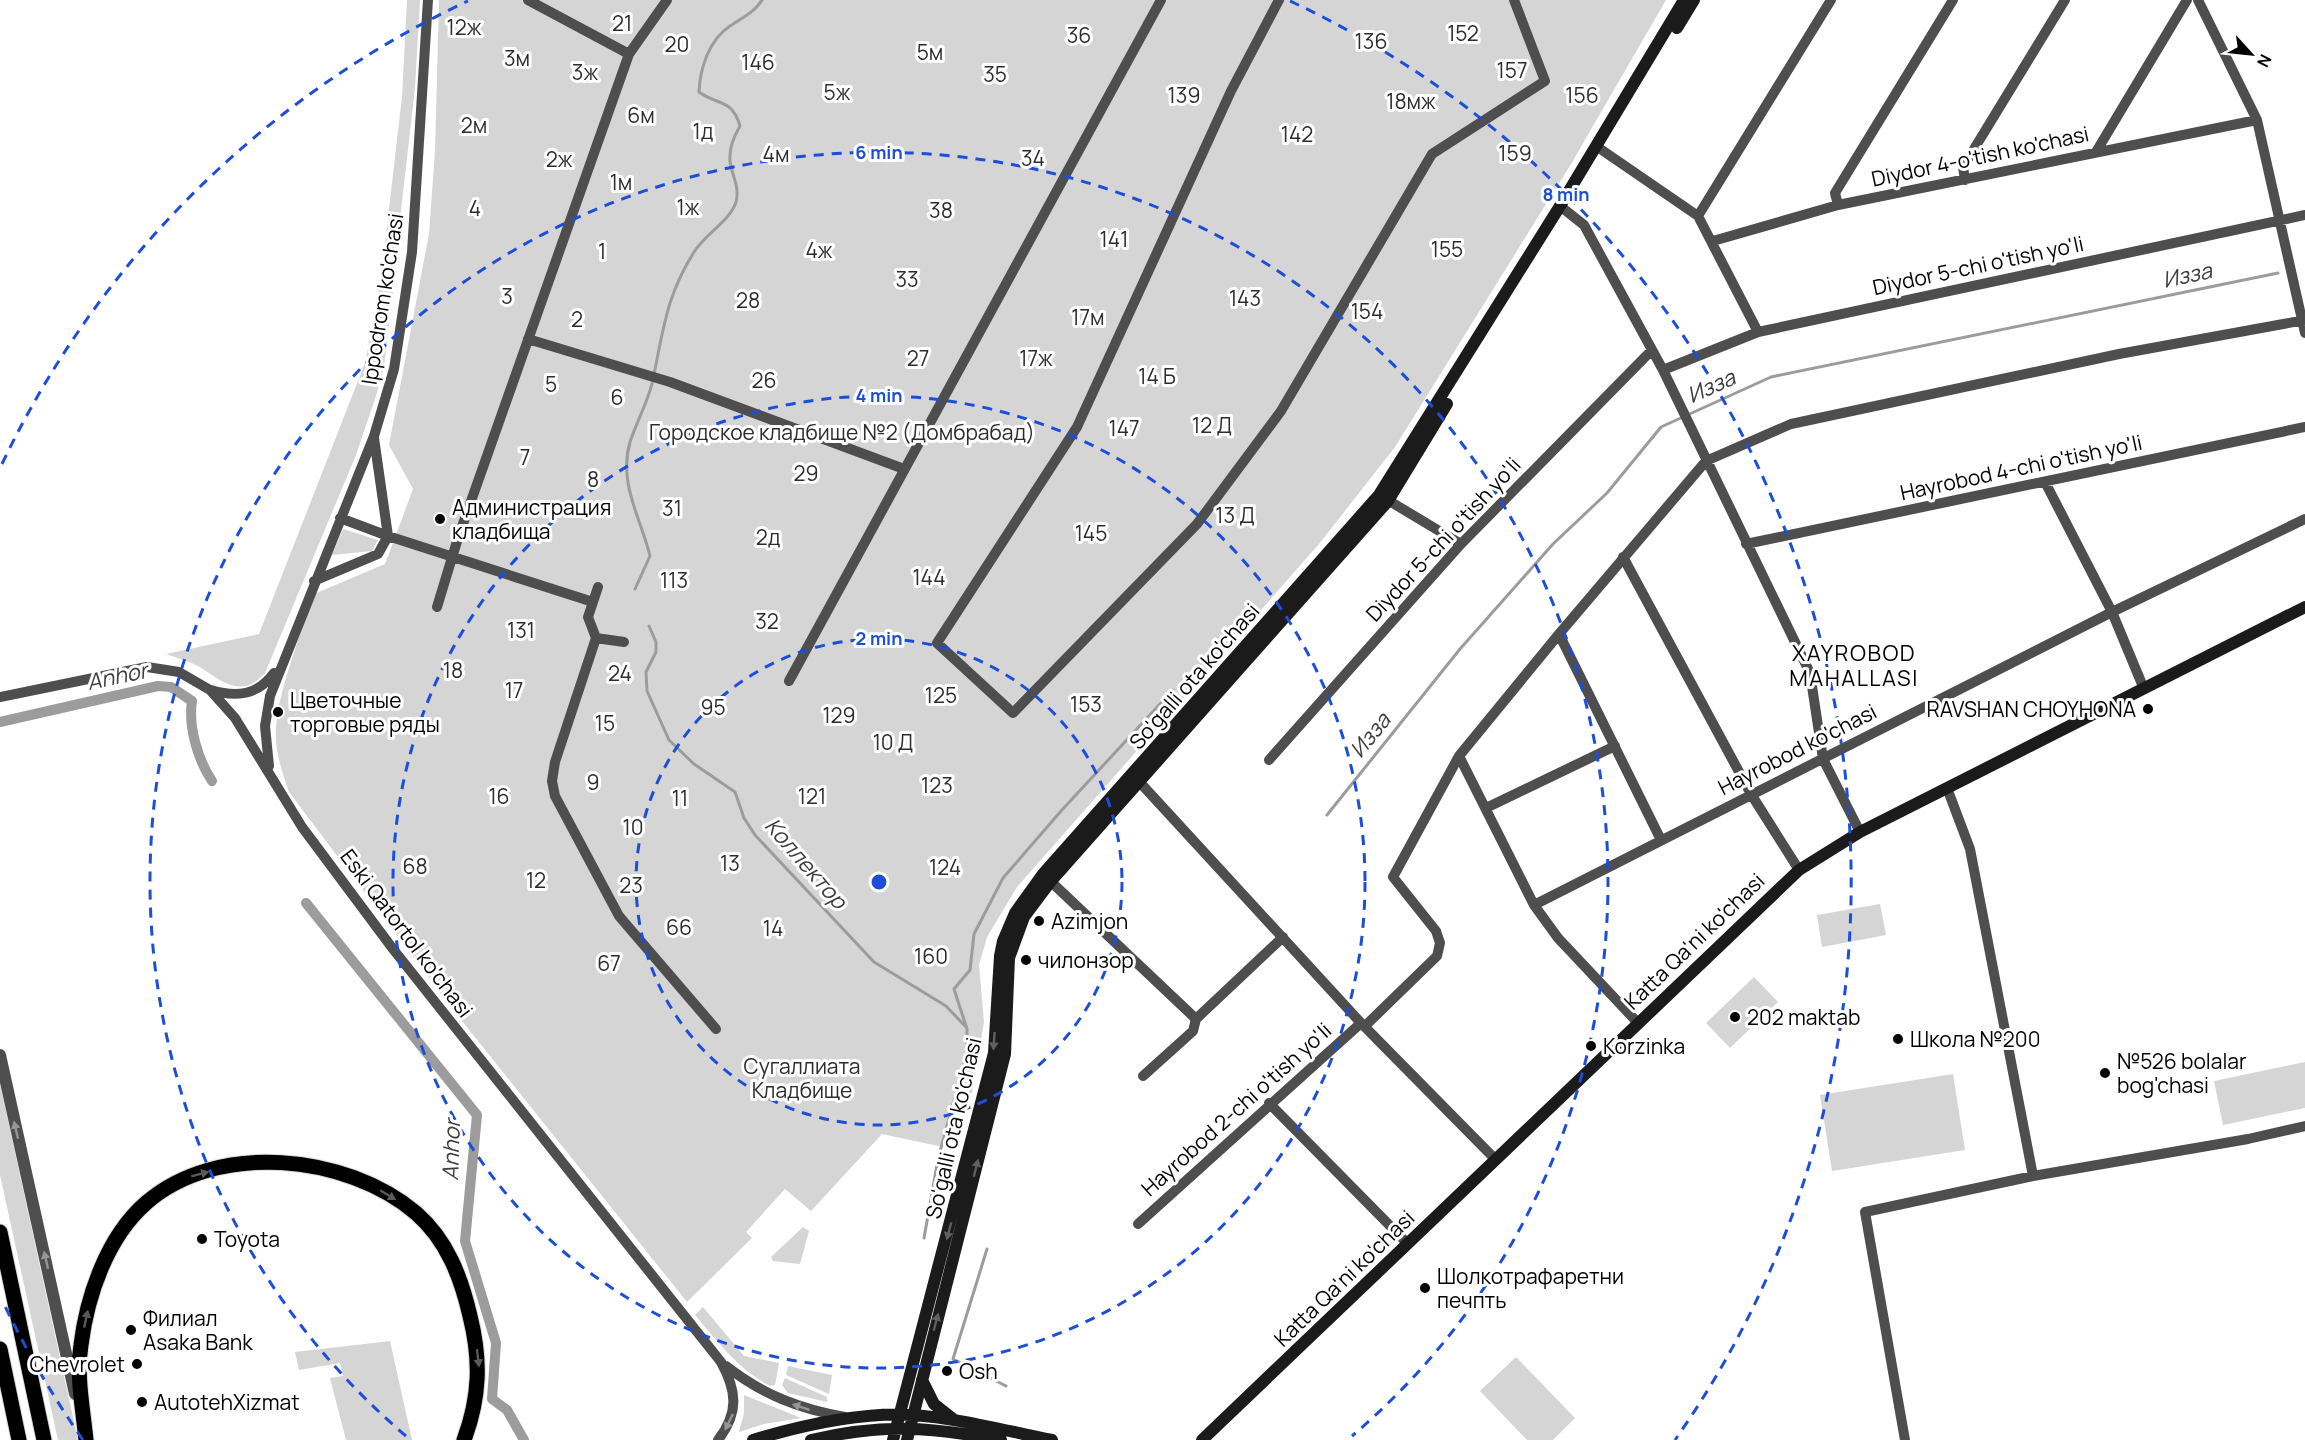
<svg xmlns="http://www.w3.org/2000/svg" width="2305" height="1440" viewBox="0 0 2305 1440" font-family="Manrope,sans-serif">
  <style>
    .green { fill: #d5d5d5 }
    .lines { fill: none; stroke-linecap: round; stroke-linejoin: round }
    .stream { stroke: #9c9c9c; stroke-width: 3 }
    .canal { stroke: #9c9c9c; stroke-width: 10 }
    .primary-casing { stroke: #dbdbdb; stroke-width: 17 }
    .minor { stroke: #4e4e4e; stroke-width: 10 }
    .tertiary { stroke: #4e4e4e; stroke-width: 12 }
    .secondary { stroke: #1b1b1b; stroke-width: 12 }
    .primary { stroke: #000; stroke-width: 15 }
    .oneway { fill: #5f5f5f }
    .oneway2 { fill: #959595 }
    .oneway3 { fill: #595959 }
    .ring { fill: none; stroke: #1d4ed8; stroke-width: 3; stroke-dasharray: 10 8 }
    .poi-dot { fill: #000; stroke: #fff; stroke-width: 2 }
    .labels { text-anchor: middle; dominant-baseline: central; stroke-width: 6; stroke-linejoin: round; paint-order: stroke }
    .park-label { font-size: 21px; fill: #2c2c2c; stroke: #fff }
    .street-label { font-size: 21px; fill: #000; stroke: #fff }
    .poi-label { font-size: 21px; fill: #000; stroke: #fff; text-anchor: start }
    .water-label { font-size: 22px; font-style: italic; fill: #3d3d3d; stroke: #fff }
    .neighbourhood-label { font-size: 22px; letter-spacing: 1.5px; fill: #000; stroke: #fff }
    .centre { fill: #1d4ed8; stroke: #fff; stroke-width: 3 }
    .ring-label { font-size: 18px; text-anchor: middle; font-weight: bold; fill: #1d4ed8; stroke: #fff; stroke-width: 6; stroke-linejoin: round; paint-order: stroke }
  </style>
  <rect width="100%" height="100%" fill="#fff"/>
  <path class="green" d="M407 0H420L415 88 396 254 384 252 402 97Z
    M439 0H1666L1571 164 1395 447 1319 544 1017 887 987 937 979 965 984 1022 972 1093H959L943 1147 882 1134 811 1211 785 1189 746 1232 752 1238 687 1302 458 1016 289 792C283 775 278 760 276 742 273 701 301 635 314 594L385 564 413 489 389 445 429 234 435 151Z
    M382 273 395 275 384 366 377 393 356 455 265 673C240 701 220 679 198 666 188 661 177 658 166 654L259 634 261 629 365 363Z
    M343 529 378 540 372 551 332 555Z
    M1880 904 1886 935 1822 947 1817 915Z
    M1754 977 1778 1002 1730 1048 1706 1023Z
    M2305 1062V1108L2223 1125 2214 1081Z
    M1953 1074 1965 1150 1832 1171 1820 1095Z
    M0 1084 78 1440H58L0 1175Z
    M803 1227 809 1231 800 1264 773 1261 771 1257Z
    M703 1307 744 1356 779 1363 775 1385 770 1386C738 1369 718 1342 695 1315Z
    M390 1341 412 1440H346L330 1378 343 1376 340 1363 299 1370 295 1352Z
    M1516 1357 1575 1418 1553 1440H1527L1480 1391Z
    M788 1366 832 1375 829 1394 786 1375Z
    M785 1378 827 1397V1402L788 1393 782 1385Z
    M744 1395 801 1418 764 1424 739 1432 744 1413Z"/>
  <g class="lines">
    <path class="stream" d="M654 374C664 326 667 295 694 252 705 234 730 221 736 202 740 187 732 176 730 161 729 149 734 136 740 126 732 98 718 106 699 92 700 68 709 40 730 26 740 19 755 12 762 0
      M635 589 650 556C641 518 618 484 630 442 637 421 648 402 653 380
      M649 626 656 642V652L646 672 647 691 669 740 694 764 735 792 744 818 755 835 874 962 946 1006 966 1027
      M1327 815 1460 649 1553 544 1607 493 1661 427 1771 377 2278 273
      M924 1238 938 1159 967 1053V1029L954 989 970 970 974 934 1003 878 1061 811 1173 690
      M987 1249 953 1359 1006 1386"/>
    <path class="canal" d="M0 722 158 686 171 687 192 701C188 727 198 760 212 781
      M306 903 477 1115 465 1241 496 1343 492 1399 507 1410 524 1440"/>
    <g class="primary-casing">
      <path id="primary" d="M0 1232 44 1440
        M0 1349 19 1440
        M86 1440C83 1409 76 1376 81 1345 87 1296 107 1237 146 1203 217 1141 346 1154 416 1213 447 1240 461 1277 470 1316 481 1360 480 1397 464 1440"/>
    </g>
    <path class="minor" d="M528 0 629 54
      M1279 0 1231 91 1077 427 937 643 1013 713 1197 524 1281 411 1432 154 1545 81 1514 0
      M2198 0 2257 120 2305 333
      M1596 146 1698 216 1758 332
      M2096 152 2187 0
      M1965 180 1963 167 2065 0
      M1838 205 1835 193 1953 0
      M1560 206 1584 225 1663 370 1810 673 1823 759 1860 832
      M1698 216 1831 0
      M1713 241 1838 205 2257 120
      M528 339 670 382 904 469
      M1663 370 1758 332 2305 215
      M2045 482 2112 612 2144 689
      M1381 496 1461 544
      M340 518 388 536 593 602 588 617 596 638 555 762 552 781 555 796 619 916 716 1029
      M1746 544 2305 427
      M1623 557 1751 794 1799 870
      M314 581 378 554 388 536 374 438
      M593 602 598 587
      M437 607 458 538 629 54 667 0
      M1559 634 1661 840
      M596 638 624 642
      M789 681 1161 0
      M211 690C237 698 258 695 274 673
      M0 697 147 667 179 672 210 690 235 718 302 827 393 949 721 1362C737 1391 739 1413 718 1440
      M1459 756 1534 905 1558 938 1638 1023
      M1269 760 1461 544 1651 351
      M269 766 265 726 270 696 374 436 394 369 412 252 428 0
      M1134 776 1361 1023 1496 1160
      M1486 808 1615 746
      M1046 877 1196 1019
      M1534 905 2112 612 2305 519
      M1365 1026 1437 956 1440 943 1436 931 1393 877 1459 756 1559 634 1706 461 1791 424 2119 354 2305 320
      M1143 1076 1193 1031 1196 1019 1283 937
      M1269 1103 1408 1244
      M2033 1176 2248 1139 2305 1126
      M1138 1224 1361 1023
      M726 1366C763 1395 800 1409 845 1417
      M1905 1440 1865 1212 2033 1176 1970 849 1947 788"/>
    <path class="tertiary" d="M0 1055 75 1394"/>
    <path class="secondary" d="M1677 28 1694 0
      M922 1380 934 1404 953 1419
      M753 1440C803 1425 860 1412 912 1415 959 1418 1006 1431 1052 1440
      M811 1440C884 1423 929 1427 1001 1440
      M893 1440 994 1053 1000 956 1003 941 1015 913 1043 874 1379 495 1560 206 1684 0
      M907 1440 1005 1054 1009 958 1024 917 1051 881 1388 501 1447 404
      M1202 1440 1799 870 1860 832 2305 607"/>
    <use href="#primary" class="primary"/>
  </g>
  <defs><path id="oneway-solid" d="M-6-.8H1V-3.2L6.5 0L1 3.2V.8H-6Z" transform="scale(1.5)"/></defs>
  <g class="oneway">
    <use href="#oneway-solid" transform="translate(994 1041) rotate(94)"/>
    <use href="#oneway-solid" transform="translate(976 1168) rotate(-76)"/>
    <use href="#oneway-solid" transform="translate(949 1231) rotate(105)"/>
    <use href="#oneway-solid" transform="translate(936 1322) rotate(-75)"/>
  </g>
  <g class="oneway2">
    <use href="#oneway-solid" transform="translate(16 1130) rotate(-103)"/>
    <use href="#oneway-solid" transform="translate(46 1260) rotate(-103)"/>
    <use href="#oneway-solid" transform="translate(801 1407) rotate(-162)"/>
    <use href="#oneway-solid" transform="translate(729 1422) rotate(116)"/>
  </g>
  <g class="oneway3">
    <use href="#oneway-solid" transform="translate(200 1174) rotate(-15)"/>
    <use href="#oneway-solid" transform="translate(388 1195) rotate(31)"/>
    <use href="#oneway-solid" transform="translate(86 1319) rotate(-78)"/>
    <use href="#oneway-solid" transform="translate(478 1358) rotate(83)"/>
  </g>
  <g class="ring">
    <circle cx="879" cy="882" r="243"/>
    <circle cx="879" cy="882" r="486"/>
    <path d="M406 1436A729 729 0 1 1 1352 1436"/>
    <path d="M83 1440A972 972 0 0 1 2 1300M2 464A972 972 0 0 1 468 1M1290 1A972 972 0 0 1 1675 1440"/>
  </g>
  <g class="poi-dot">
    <circle cx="440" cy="519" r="6"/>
    <circle cx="2148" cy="709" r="6"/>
    <circle cx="278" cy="712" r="6"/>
    <circle cx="1039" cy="921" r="6"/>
    <circle cx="1026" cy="960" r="6"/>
    <circle cx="1735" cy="1017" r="6"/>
    <circle cx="1898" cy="1039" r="6"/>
    <circle cx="1591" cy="1046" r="6"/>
    <circle cx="2105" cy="1073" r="6"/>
    <circle cx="202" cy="1239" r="6"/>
    <circle cx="1425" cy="1288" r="6"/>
    <circle cx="131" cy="1330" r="6"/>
    <circle cx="137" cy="1364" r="6"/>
    <circle cx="947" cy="1371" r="6"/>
    <circle cx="142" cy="1402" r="6"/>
  </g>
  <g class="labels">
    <g class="park-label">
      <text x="622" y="23">21</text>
      <text x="464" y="27">12ж</text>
      <text x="1463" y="33">152</text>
      <text x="1079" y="35">36</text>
      <text x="1371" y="41">136</text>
      <text x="677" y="44">20</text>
      <text x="930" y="52">5м</text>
      <text x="517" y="58">3м</text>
      <text x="758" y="62">146</text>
      <text x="1512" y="70">157</text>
      <text x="585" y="72">3ж</text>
      <text x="995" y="74">35</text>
      <text x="837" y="92">5ж</text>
      <text x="1184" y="95">139</text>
      <text x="1582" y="95">156</text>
      <text x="1411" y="101">18мж</text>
      <text x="641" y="115">6м</text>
      <text x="474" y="125">2м</text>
      <text x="703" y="131">1д</text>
      <text x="1297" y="134">142</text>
      <text x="1515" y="153">159</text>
      <text x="776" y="154">4м</text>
      <text x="1033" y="158">34</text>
      <text x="559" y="159">2ж</text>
      <text x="621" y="182">1м</text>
      <text x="688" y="207">1ж</text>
      <text x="475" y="208">4</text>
      <text x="941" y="210">38</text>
      <text x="1114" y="239">141</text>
      <text x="1447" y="249">155</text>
      <text x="819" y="250">4ж</text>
      <text x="602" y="251">1</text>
      <text x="907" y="279">33</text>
      <text x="507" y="296">3</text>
      <text x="1245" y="298">143</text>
      <text x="748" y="300">28</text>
      <text x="1367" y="311">154</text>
      <text x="1088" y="317">17м</text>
      <text x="577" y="319">2</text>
      <text x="918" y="358">27</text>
      <text x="1036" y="358">17ж</text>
      <text x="1157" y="376">14 Б</text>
      <text x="764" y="380">26</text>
      <text x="551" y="384">5</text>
      <text x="617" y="397">6</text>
      <text x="1212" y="425">12 Д</text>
      <text x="1124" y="428">147</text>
      <text x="842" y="432">Городское кладбище №2 (Домбрабад)</text>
      <text x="525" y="457">7</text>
      <text x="806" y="473">29</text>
      <text x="593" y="479">8</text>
      <text x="672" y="508">31</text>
      <text x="1235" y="515">13 Д</text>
      <text x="1091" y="533">145</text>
      <text x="768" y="537">2д</text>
      <text x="929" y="577">144</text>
      <text x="674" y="580">113</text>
      <text x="767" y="621">32</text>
      <text x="521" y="630">131</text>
      <text x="453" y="670">18</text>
      <text x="620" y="673">24</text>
      <text x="514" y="690">17</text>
      <text x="941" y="695">125</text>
      <text x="1086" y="704">153</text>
      <text x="713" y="707">95</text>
      <text x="839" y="715">129</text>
      <text x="605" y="723">15</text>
      <text x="893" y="742">10 Д</text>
      <text x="593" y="782">9</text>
      <text x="937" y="785">123</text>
      <text x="499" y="796">16</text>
      <text x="812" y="796">121</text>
      <text x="680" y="798">11</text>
      <text x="633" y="827">10</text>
      <text x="730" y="863">13</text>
      <text x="415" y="866">68</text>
      <text x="945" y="867">124</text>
      <text x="536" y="880">12</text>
      <text x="631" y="885">23</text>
      <text x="679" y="927">66</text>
      <text x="773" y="928">14</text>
      <text x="931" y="956">160</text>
      <text x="609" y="963">67</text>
      <text x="802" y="1066">Сугаллиата<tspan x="802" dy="24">Кладбище</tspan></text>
    </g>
    <g class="street-label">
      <text transform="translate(1980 156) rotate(-12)">Diydor 4-o'tish ko'chasi</text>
      <text transform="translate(1978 265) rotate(-12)">Diydor 5-chi o'tish yo'li</text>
      <text transform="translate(382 299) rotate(-81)">Ippodrom ko'chasi</text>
      <text transform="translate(2021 467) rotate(-12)">Hayrobod 4-chi o'tish yo'li</text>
      <text transform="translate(1443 539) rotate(-47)">Diydor 5-chi o'tish yo'li</text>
      <text transform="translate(1194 676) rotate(-49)">So'galli ota ko'chasi</text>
      <text transform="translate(1797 749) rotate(-27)">Hayrobod ko'chasi</text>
      <text transform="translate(407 933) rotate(53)">Eski Qatortol ko'chasi</text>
      <text transform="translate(1694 941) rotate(-44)">Katta Qa'ni ko'chasi</text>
      <text transform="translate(1236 1109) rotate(-42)">Hayrobod 2-chi o'tish yo'li</text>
      <text transform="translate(953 1128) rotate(-77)">So'galli ota ko'chasi</text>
      <text transform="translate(1344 1278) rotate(-44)">Katta Qa'ni ko'chasi</text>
    </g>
    <g class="poi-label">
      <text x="452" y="507">Администрация<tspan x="452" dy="24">кладбища</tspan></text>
      <text x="290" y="700">Цветочные<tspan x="290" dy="24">торговые ряды</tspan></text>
      <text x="2136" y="709" text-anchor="end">RAVSHAN CHOYHONA</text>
      <text x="1051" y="921">Azimjon</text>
      <text x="1038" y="960">чилонзор</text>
      <text x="1747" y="1017">202 maktab</text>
      <text x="1910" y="1039">Школа №200</text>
      <text x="1603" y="1046">Korzinka</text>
      <text x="2117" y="1061">№526 bolalar<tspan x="2117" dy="24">bog'chasi</tspan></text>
      <text x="214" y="1239">Toyota</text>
      <text x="1437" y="1276">Шолкотрафаретни<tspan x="1437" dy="24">печпть</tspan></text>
      <text x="143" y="1318">Филиал<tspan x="143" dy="24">Asaka Bank</tspan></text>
      <text x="125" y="1364" text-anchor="end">Chevrolet</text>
      <text x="959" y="1371">Osh</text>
      <text x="154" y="1402">AutotehXizmat</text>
    </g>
    <g class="water-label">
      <text transform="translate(2187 275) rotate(-12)">Изза</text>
      <text transform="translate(1711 386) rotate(-24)">Изза</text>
      <text transform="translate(117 676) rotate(-12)">Anhor</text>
      <text transform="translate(1370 735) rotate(-51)">Изза</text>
      <text transform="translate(806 863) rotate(49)">Коллектор</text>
      <text transform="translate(451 1150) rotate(-88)">Anhor</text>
    </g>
    <g class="neighbourhood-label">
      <text x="1854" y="653">XAYROBOD<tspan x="1854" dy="25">MAHALLASI</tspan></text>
    </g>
  </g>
  <circle cx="879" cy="882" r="9" class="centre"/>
  <g class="ring-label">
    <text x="879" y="159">6 min</text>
    <text x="1566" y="201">8 min</text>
    <text x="879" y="402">4 min</text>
    <text x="879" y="645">2 min</text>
  </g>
  <g transform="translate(2251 54) rotate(117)" stroke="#ffffff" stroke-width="4.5" paint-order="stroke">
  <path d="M0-4.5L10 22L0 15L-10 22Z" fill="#000000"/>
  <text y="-9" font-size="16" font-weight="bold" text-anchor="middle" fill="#000000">N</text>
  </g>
</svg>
